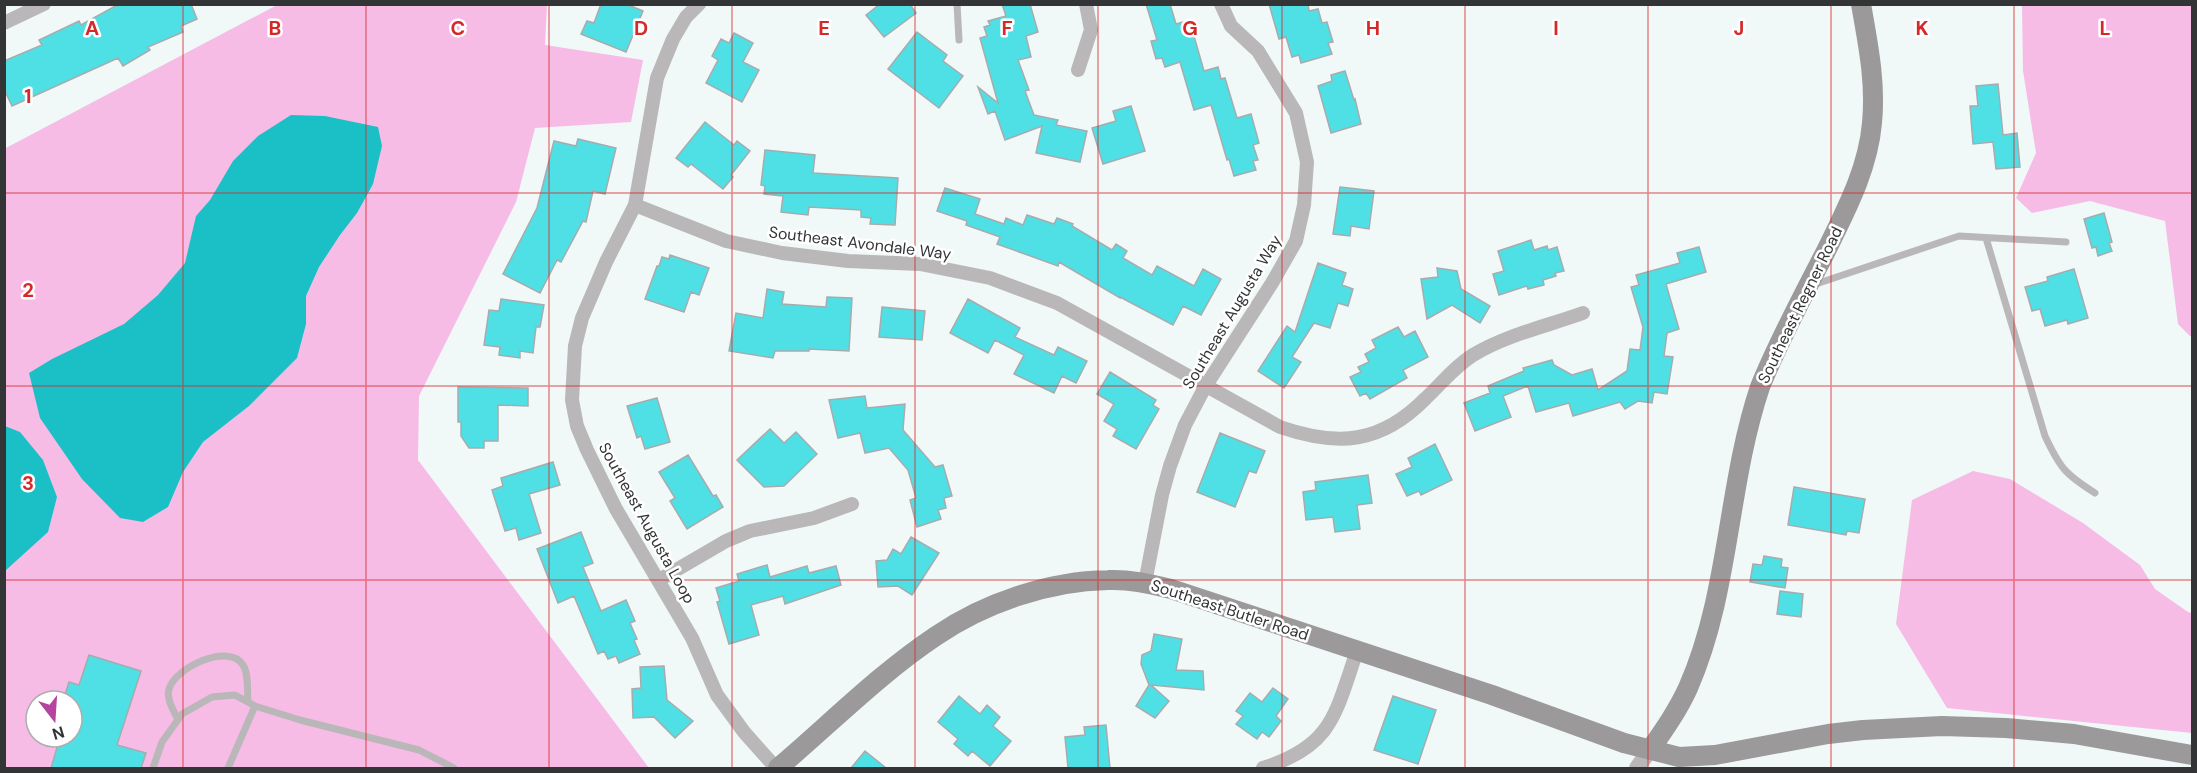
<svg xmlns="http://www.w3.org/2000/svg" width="2197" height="773" viewBox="0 0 2197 773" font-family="'DM Sans',sans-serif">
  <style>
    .green { fill: #f6bce6; fill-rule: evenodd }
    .water { fill: #1bc0c6 }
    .building { fill: #4fe0e6; stroke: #a6acad; stroke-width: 1.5 }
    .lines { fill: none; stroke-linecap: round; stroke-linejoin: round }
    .service { stroke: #bab7b9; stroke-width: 7 }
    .minor { stroke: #bab7b9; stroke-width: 14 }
    .tertiary { stroke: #bab7b9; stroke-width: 16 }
    .secondary { stroke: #9c999b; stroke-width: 20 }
    .grid { fill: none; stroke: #d62828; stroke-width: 1.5; stroke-opacity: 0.55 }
    .labels { text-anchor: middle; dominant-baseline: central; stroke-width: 5; stroke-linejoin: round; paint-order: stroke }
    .street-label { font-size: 16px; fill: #323435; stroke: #fff }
    .grid-label { font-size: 20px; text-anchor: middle; font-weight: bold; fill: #d62828; stroke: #fff; stroke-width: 5; stroke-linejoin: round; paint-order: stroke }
  </style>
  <rect width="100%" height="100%" fill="#f1f8f8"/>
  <path class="green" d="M277 5H547L545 45 643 60 631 122 535 128 516 202 419 396 418 460 649 768H5L4 149ZM36 701H72V737H36Z
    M2022 5H2192V336H2190L2178 324 2165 221 2090 201 2032 213 2016 198 2036 153 2023 71Z
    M1973 471 2010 479 2083 523 2140 565 2155 589 2188 612 2192 613V733L1947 708 1896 624 1912 500Z"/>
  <path class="water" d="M291 115 325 116 378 127 382 146 373 184 357 213 340 235 319 267 306 296V324L297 358 249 406 203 442 183 472 168 507 143 522 120 518 82 479 40 418 29 373 52 359 124 324 158 295 185 263 196 216 210 200 233 161 258 136Z
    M5 426 20 432 43 460 57 497 48 532 5 571Z"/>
  <path class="building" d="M119 4H191L197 19 181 26 183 32 148 47 150 50 123 66 118 58 12 106 4 89V61L42 45 39 40 79 21 81 25Z
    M601 4H626L643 11 626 52 581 34 587 21 594 23Z
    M880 4H910L916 13 884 37 866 15Z
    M1002 4H1030L1038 32 1026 36 1031 57 1018 60 1029 90 1025 91 1034 115 1058 120 1056 125 1087 131 1080 162 1036 153 1042 126 1005 140 995 111 988 114 978 87 998 103 980 38 987 36 984 27 990 25 988 21 1006 16Z
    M1146 4H1170L1176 24 1187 21 1190 29H1192L1204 71 1218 67 1221 79 1225 78 1237 118 1251 114 1259 143 1253 145 1258 160 1253 161 1256 170 1234 176 1229 159 1227 160 1211 105 1194 110 1180 62 1165 67 1162 58 1156 59 1151 41 1157 40Z
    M1269 4H1308L1309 11 1318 9 1322 23 1327 22 1333 42 1328 43 1332 54 1301 63 1299 55 1292 57 1286 37 1279 39Z
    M917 32 947 55 943 61 963 76 939 108 888 69Z
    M734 33 753 43 743 62 759 70 742 102 706 83 718 60 712 56 721 39 729 43Z
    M1345 71 1354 100 1355 99 1361 124 1331 133 1318 86 1332 81 1331 75Z
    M1998 84 2003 135 2017 133 2020 167 1996 169 1993 142 1973 144 1970 106H1978L1976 86Z
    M1131 106 1145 151 1103 164 1092 128 1116 121 1113 111Z
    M705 122 734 145 737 141 750 151 731 175 733 177 723 189 691 164 688 167 676 158Z
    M578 139 616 148 605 194 593 191 586 222 583 221 561 262 557 260 540 293 503 274 537 208 554 141 576 146Z
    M765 150 815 155 813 173 898 178 895 225 870 224 871 218 861 217V210L809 207 808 215 781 212 783 196 764 194 765 186 761 185Z
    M1340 187 1374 191 1369 229 1351 226 1350 236 1333 234Z
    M945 188 980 199 975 214 1004 224 1006 218 1023 225 1027 215 1054 224 1057 218 1073 224 1072 226 1112 250 1116 244 1127 251 1123 258 1152 275 1157 266 1194 286 1203 269 1221 279 1201 315 1183 306 1173 325 1120 297V298L1059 262 1058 266 997 244 1000 237 966 225 967 221 937 211Z
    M2104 213 2112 242 2109 243 2112 251 2098 256 2096 247 2092 248 2084 219Z
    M1531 240 1534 250 1547 246 1548 250 1557 247 1564 271 1555 273 1556 276 1543 280 1544 285 1528 289 1527 286 1499 295 1493 274 1504 271 1498 251Z
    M1699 247 1706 272 1666 284 1679 329 1667 333 1664 356 1673 357 1667 394 1654 392 1652 403 1638 401 1625 409 1620 402 1573 416 1569 403 1536 412 1528 386 1503 396 1511 417 1475 431 1464 403 1490 393 1488 386 1524 371 1523 368 1552 360 1554 365 1572 375 1592 369 1598 390 1627 371 1630 349 1640 350 1643 327 1631 287 1639 285 1636 275 1680 263 1677 253Z
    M670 255 709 268 699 295 691 292 684 312 645 299 657 266H659L662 257 669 259Z
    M1318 263 1346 273 1342 285 1353 289 1348 306 1338 303 1330 328 1314 323 1292 357 1301 362 1284 388 1258 371 1287 326 1295 332Z
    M1437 268 1457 271 1461 289 1490 306 1480 323 1452 305 1427 319 1421 279 1438 277Z
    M2074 269 2088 318 2068 324 2067 320 2045 326 2040 309 2032 311 2025 287 2048 281 2047 277Z
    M767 289 784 292 782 304 826 307 827 297 852 298 849 351 809 349V351H775L773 358 729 351 736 313 763 318Z
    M501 299 544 305 540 327H536L533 353 520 351V358L499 355 500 347 484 345 489 310 499 311Z
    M968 299 1020 328 1015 337 1054 355 1058 347 1087 361 1076 383 1062 376 1054 393 1014 374 1024 355 995 340 988 353 950 333Z
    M882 307 925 311 922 340 879 337Z
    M1398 327 1404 337 1415 331 1428 357 1403 370 1407 378 1370 399 1366 393 1360 396 1350 377 1361 372 1358 367 1369 362 1365 354 1376 348 1372 340Z
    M1110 372 1156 400 1153 405 1159 409 1136 449 1113 436 1117 429 1104 421 1114 404 1097 394Z
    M458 387 528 388V406L498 405V441H484V448H469L461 436V422H458Z
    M865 396 867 408 905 404 903 430 935 467 943 465 952 496 944 498 946 508 938 510 941 519 917 527 910 500 916 498 908 470 889 448 865 453 860 433 838 438 829 400Z
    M657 398 670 442 645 449 641 436 637 438 627 406Z
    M770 429 784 443 796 432 817 454 784 486 764 487 737 460Z
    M1220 433 1265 451 1256 473 1249 471 1235 507 1197 492Z
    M1435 444 1452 480 1421 495 1419 491 1407 496 1396 474 1412 467 1408 458Z
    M688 455 713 496 716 495 723 507 687 529 670 501 675 498 659 472Z
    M553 462 560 485 529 494 541 533 519 540 516 528 505 531 492 490 503 486 501 478Z
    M1368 475 1372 503 1357 505 1360 529 1335 532 1333 517 1306 520 1303 492 1316 490 1315 482Z
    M1794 487 1865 499 1859 533 1847 531 1846 535 1788 525Z
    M581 532 593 563 583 567 601 611 626 600 635 621 630 623 637 639 634 640 640 654 619 663 616 656 608 659 604 651 598 654 574 596 558 603 537 549Z
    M911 537 939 553 912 595 898 586 878 587 876 561 887 560 893 549 901 554Z
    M1764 556 1782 559 1781 567 1788 568 1785 588 1750 582 1753 564 1762 565Z
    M767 565 770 577 807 566 809 573 836 566 841 585 785 604 783 596 751 605 759 635 729 644 717 602 720 601 716 588 739 581 737 574Z
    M1780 591 1803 594 1801 617 1777 614Z
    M1154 634 1182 639 1176 670 1203 671 1204 690 1151 685 1169 701 1155 718 1136 706 1149 685 1141 664 1142 655 1151 651Z
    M89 655 141 671 117 745 146 753 141 768H51L60 737H72V701H63L69 682 79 685Z
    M664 666 667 700 693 721 675 738 654 717 633 718 632 689 641 688 640 667Z
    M1273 688 1288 699 1276 716 1281 721 1269 737 1262 732 1257 739 1236 724 1243 716 1236 711 1250 693 1262 702Z
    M959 696 980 714 987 705 1000 717 993 726 1011 741 990 766 972 751 968 756 954 744 958 739 938 722Z
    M1393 696 1436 710 1418 764 1374 750Z
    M1106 725 1110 768H1068L1065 737 1085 735 1084 727Z
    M865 751 886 768H851Z"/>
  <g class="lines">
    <path class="service" d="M957 4 959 40
      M1986 238 2045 436C2060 468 2065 474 2095 493
      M1813 285 1959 236 2066 242
      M178 720C174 711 166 699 169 689 175 668 228 642 243 665 249 674 247 691 248 702
      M153 768 162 742 182 714 212 697 235 695 255 706 300 720 419 750 454 768
      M228 768 255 706"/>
    <path class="minor" d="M699 4 686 17 673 39 657 78 635 205 606 262 582 318 575 346 572 400 577 426 587 450 616 509 692 638 717 695 744 732 776 768
      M4 23 44 4
      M1078 70 1091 30 1086 4
      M635 205 726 241 782 253 848 261 920 264 990 278 1057 303 1280 427C1338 447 1381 444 1426 398 1442 383 1454 367 1473 355 1506 335 1547 326 1583 313
      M659 580 726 541 750 531 814 518 852 504
      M1145 583 1162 495 1170 466 1185 425 1205 387 1272 283 1296 241 1304 205 1307 162 1296 113 1258 51 1231 26 1221 4
      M1263 768C1333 746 1335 714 1357 651"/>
    <path class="tertiary" d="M1637 768 1650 750"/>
    <path class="secondary" d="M1650 750C1664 730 1678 710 1688 688 1730 593 1727 485 1760 387 1779 340 1803 296 1826 251 1846 210 1868 169 1872 123 1876 82 1868 44 1861 4
      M778 768C830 724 879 674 936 636 984 603 1049 581 1108 580 1130 579 1150 584 1171 589L1492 695 1624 743 1679 757 1715 755 1828 734 1863 730 1942 726 2006 728 2074 734 2192 755"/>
  </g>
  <path class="grid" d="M183 4V768M366 4V768M549 4V768M732 4V768M915 4V768M1098 4V768M1282 4V768M1465 4V768M1648 4V768M1831 4V768M2014 4V768M4 193H2192M4 386H2192M4 580H2192"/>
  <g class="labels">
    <g class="street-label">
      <text transform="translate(860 243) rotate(7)">Southeast Avondale Way</text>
      <text transform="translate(1800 305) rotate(-64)">Southeast Regner Road</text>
      <text transform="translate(1232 312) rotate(-59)">Southeast Augusta Way</text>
      <text transform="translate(647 523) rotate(61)">Southeast Augusta Loop</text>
      <text transform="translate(1230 610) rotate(18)">Southeast Butler Road</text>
    </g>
  </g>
  <g class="grid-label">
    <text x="92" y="35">A</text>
    <text x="275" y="35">B</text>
    <text x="458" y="35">C</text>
    <text x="641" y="35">D</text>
    <text x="824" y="35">E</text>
    <text x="1007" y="35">F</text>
    <text x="1190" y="35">G</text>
    <text x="1373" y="35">H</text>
    <text x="1556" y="35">I</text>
    <text x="1739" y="35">J</text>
    <text x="1922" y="35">K</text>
    <text x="2105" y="35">L</text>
    <text x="28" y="103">1</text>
    <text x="28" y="297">2</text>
    <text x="28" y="490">3</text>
  </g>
  <rect width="2197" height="773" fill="none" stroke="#323435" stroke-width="12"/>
  <g transform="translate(54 719) rotate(163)"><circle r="28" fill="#ffffff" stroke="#adaeae" stroke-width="1.5"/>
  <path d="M0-4.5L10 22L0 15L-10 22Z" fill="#b5449f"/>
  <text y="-9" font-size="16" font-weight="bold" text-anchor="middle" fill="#323435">N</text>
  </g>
</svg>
